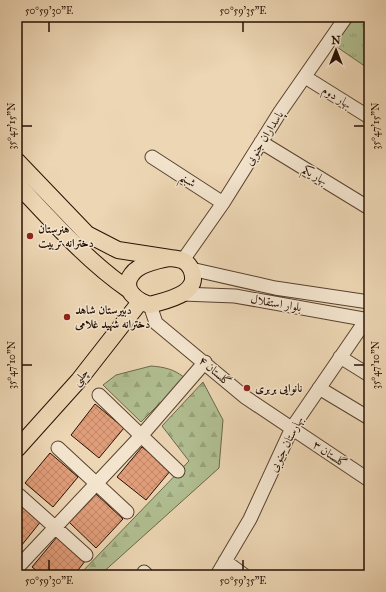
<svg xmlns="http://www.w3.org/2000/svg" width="386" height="592" viewBox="0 0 386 592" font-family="'IM FELL Great Primer',Amiri,serif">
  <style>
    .forest { fill: url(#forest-firs); stroke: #6c684a }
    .park { fill: url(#park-tufts); stroke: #6c684a }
    .building { fill: url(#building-cross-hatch); stroke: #261003 }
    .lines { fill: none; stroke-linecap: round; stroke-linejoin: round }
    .minor-casing { stroke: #58422f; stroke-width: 15 }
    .major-casing { stroke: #261003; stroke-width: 18 }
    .minor { stroke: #f3e4ce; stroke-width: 13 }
    .major { stroke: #edd6b4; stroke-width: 16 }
    .ticks { fill: none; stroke: #261003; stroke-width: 1.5 }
    .poi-dot { fill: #8f2418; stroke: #f3e4ce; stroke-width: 1.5 }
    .labels { text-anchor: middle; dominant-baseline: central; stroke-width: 3; stroke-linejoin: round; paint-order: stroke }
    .street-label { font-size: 12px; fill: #261003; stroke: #f3e4ce }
    .poi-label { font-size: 12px; font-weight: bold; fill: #261003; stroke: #f3e4ce; text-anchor: start }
    .neatline { fill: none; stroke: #261003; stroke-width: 1.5 }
    .ticks-label { font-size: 10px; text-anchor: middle; fill: #261003 }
  </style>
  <defs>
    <pattern id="forest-firs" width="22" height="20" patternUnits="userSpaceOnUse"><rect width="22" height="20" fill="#b1bf92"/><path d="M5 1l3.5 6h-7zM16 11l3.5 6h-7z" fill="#98a37c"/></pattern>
    <pattern id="park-tufts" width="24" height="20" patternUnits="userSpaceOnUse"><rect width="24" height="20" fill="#b1bf92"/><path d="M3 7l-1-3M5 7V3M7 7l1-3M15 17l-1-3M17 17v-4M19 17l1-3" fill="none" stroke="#98a37c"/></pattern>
    <pattern id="building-cross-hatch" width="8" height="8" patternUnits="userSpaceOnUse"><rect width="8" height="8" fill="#e09d79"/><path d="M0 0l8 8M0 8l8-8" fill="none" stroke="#c08667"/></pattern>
  </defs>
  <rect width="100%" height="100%" fill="#edd6b4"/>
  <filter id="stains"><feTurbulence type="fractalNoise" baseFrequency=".005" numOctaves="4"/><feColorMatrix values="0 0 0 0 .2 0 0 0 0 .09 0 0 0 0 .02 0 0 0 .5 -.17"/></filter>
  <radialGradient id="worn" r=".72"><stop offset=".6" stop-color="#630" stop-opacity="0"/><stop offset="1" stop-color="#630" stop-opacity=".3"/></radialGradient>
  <path class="forest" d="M151 366C164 367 174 369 185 378L141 422 103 385 116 375Z
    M203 382 223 420 219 468 100 575H79L189 461 162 426Z"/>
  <path class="park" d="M355 17H369V69L334 45Z"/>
  <path class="building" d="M95 404 124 428 99 458 71 435Z
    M142 447 171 470 146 500 117 477Z
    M50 453 78 477 53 507 25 483Z
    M96 494 123 519 96 548 69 522Z
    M17 500 42 520 17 551Z
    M57 537 86 560 74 575H42L32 567Z"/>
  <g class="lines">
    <g class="minor-casing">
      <path id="minor" d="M305 77 369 117
        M261 142 369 208
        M152 157 223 203
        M183 260 223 203 280 112 346 17
        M191 269 275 288 369 302
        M182 294 235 296 369 320
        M150 305 156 323 245 397 369 480
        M340 357 369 375
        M319 388 369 418
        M99 395 178 471
        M58 448 127 512
        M19 495 86 555
        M225 561 244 575
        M17 568 141 436 205 362
        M144 572 147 575
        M217 575 250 519 292 428 366 320"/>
    </g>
    <g class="major-casing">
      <path id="major" d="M17 161 87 234 118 250 170 258
        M17 184C52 221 87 261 129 290
        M170 258C179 259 186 259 191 269 202 294 167 300 150 305 137 301 120 289 132 274 139 264 159 260 170 258Z
        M17 449 79 380 140 302"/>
    </g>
    <use href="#minor" class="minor"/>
    <use href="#major" class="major"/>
  </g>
  <path class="ticks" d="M49 22V32M243 22V32M22 126H32M354 126H364M22 365H32M354 365H364M49 560V570M243 560V570"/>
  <g class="poi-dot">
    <circle cx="30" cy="236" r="4"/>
    <circle cx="67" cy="317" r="4"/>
    <circle cx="247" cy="388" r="4"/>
  </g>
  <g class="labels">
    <g class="street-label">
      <text transform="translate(337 97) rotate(32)">بهار دوم</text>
      <text transform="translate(264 138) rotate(-58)">پاسداران جنوبی</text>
      <text transform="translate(315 175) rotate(31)">بهار یکم</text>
      <text transform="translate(188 180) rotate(33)">شبنم</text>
      <text transform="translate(276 303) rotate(10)">بلوار استقلال</text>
      <text transform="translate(215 371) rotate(41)">گلستان ۴</text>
      <text transform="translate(80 377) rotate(-50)">چلبی</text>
      <text transform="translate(286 444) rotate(-63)">بهارستان جنوبی</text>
      <text transform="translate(330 454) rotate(34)">گلستان ۳</text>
    </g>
    <g class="poi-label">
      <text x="38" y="229">هنرستان<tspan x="38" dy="14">دخترانه تربیت</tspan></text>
      <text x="75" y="310">دبیرستان شاهد<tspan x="75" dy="14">دخترانه شهید غلامی</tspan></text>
      <text x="255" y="388">نانوایی بربری</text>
    </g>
  </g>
  <rect width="386" height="592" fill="none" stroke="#edd6b4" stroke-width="44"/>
  <g transform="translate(336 50)" stroke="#f3e4ce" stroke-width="3" paint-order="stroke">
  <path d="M0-3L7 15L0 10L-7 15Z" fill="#261003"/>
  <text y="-6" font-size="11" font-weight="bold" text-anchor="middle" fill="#261003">N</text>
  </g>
  <rect x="22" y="22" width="342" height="548" class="neatline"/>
  <g class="ticks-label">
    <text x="49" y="14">50°59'30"E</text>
    <text x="243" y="14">50°59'35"E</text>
    <text transform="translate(11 126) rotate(-90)" y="4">35°47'15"N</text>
    <text transform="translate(375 126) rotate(-90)" y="4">35°47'15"N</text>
    <text transform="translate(11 365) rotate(-90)" y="4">35°47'10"N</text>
    <text transform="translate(375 365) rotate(-90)" y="4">35°47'10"N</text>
    <text x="49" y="584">50°59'30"E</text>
    <text x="243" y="584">50°59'35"E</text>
  </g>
  <rect width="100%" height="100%" filter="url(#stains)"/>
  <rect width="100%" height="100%" fill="url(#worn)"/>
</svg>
